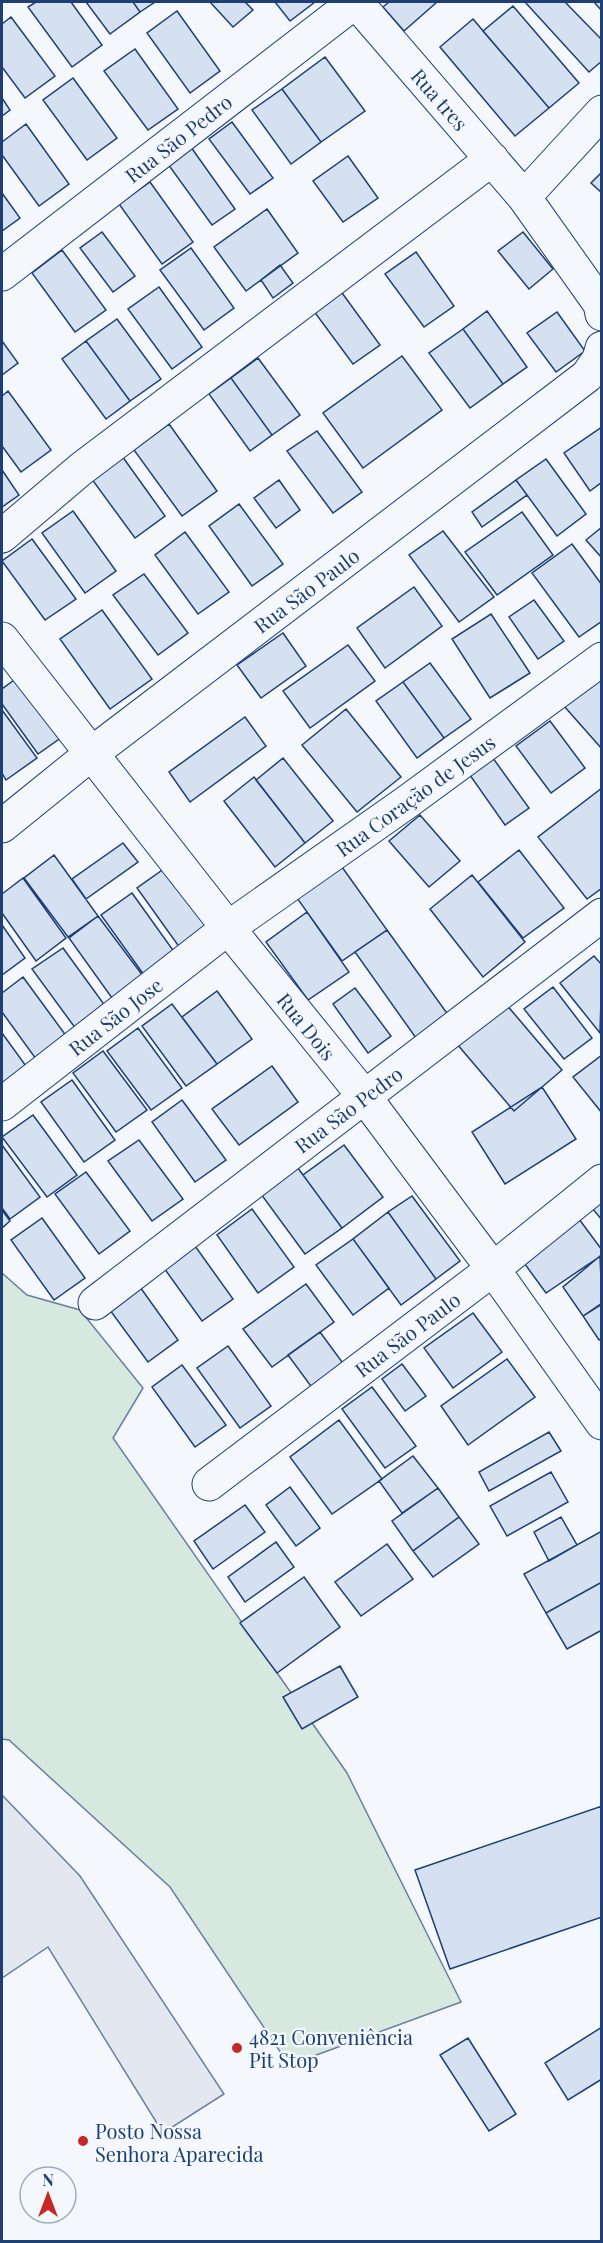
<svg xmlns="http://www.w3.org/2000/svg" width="603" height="2243" viewBox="0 0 603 2243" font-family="'Playfair Display',serif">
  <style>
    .green { fill: #d7e8df; stroke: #687fa3; stroke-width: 1.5 }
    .parking { fill: #e3e8f0; stroke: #687fa3; stroke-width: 1.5 }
    .building { fill: #d5e0f0; stroke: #1d3f73; stroke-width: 1.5 }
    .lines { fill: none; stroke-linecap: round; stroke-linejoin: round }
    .minor-casing { stroke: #1d3f73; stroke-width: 35 }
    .secondary-casing { stroke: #1d3f73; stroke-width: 35 }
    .minor { stroke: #f4f7fb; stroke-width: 33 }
    .secondary { stroke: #f4f7fb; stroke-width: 33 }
    .poi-dot { fill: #c62828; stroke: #f4f7fb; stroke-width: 2 }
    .labels { text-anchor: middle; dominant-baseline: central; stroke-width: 4.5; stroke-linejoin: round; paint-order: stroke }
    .street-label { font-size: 20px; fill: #1d3f73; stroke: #f4f7fb }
    .poi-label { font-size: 20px; fill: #1d3f73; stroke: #f4f7fb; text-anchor: start }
  </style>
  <rect width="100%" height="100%" fill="#f4f7fb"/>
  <path class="green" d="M2 1273 27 1295 80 1310 143 1388 113 1438 347 1773 461 2002 289 2065 170 1887 9 1740 2 1739Z"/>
  <path class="parking" d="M2 1795 80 1876 224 2094 163 2133 48 1947 2 1978Z"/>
  <path class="building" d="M36 2H71L102 45 72 67 28 7Z
    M86 2H133L140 12 110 34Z
    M133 2H155L140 12Z
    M210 2H245L253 10 233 27Z
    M275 2H315L290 21Z
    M389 2H437L404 31 383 7Z
    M525 2H565L602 40V61L589 72Z
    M594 2H602V11Z
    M513 6 579 83 549 108 483 31Z
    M177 11 220 71 190 93 147 33Z
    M11 17 55 76 25 98 2 67V24Z
    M473 19 549 108 515 136 440 47Z
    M135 49 178 109 148 130 104 71Z
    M325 57 365 111 321 142 282 89Z
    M73 78 117 138 87 160 43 100Z
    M282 89 321 142 291 164 252 110Z
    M2 98 10 110 2 116Z
    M232 122 273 178 250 194 209 139Z
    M26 124 69 184 39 206 2 155V142Z
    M188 143 235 209 212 225 165 160Z
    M348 156 378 198 343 222 313 181Z
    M602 172V193L591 183Z
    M150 182 193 242 162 264 119 204Z
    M2 193 20 218 2 231Z
    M267 209 298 253 246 291 214 247Z
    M102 232 135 276 113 292 80 248Z
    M523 232 553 269 529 289 498 251Z
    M191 248 234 308 204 330 160 270Z
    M62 250 106 310 75 332 32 273Z
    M416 252 454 306 424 327 385 274Z
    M280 265 293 283 273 298 261 280Z
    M337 286 380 345 353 364 310 306Z
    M159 287 202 347 172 369 128 309Z
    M487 311 527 367 503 384 463 329Z
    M557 312 585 351 556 372 527 333Z
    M117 319 161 379 130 401 86 341Z
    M463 329 503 384 470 408 429 353Z
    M2 341 18 363 2 375Z
    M86 341 130 401 106 419 62 359Z
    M402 356 442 410 363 468 323 413Z
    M258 358 300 415 272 435 231 378Z
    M231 378 272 435 250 451 209 394Z
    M8 391 51 450 21 472 2 446V396Z
    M169 424 217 491 182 516 134 450Z
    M602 427V482L590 491 564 453Z
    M317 431 362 492 333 513 287 451Z
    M122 456 165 516 135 538 91 478Z
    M546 459 586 514 557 536 516 480Z
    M2 470 19 495 2 507Z
    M279 480 300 510 276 528 254 498Z
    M516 480 527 495 482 527 472 512Z
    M239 504 283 564 252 586 209 526Z
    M73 511 116 571 85 593 42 533Z
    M522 512 553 555 497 595 465 552Z
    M602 527V558L586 540Z
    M443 531 494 597 459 622 409 555Z
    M185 532 229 592 198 614 155 555Z
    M32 539 76 599 45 620 2 561Z
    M572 544 602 585V621L579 637 532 573Z
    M144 574 188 633 158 655 113 595Z
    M414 587 442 626 385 668 357 628Z
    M534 600 564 641 538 659 509 617Z
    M102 610 152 679 110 709 60 639Z
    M491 614 530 673 490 698 452 639Z
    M283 633 306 666 261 698 237 665Z
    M348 645 375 681 310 728 283 691Z
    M430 663 471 719 444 738 403 682Z
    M25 672 69 732 38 754 2 704V689Z
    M602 673V749L564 706Z
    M403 682 444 738 417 758 376 701Z
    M346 709 401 777 357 812 302 745Z
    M2 710 37 758 6 780 2 773Z
    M245 717 266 746 190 802 169 772Z
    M550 721 585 768 551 793 516 746Z
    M490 754 529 808 505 825 467 771Z
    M283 758 333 821 305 843 256 780Z
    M254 777 305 843 275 867 224 801Z
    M602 788V888L587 899 538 837Z
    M420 815 460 861 429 887 389 841Z
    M123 843 138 862 86 899 72 879Z
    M519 850 564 908 523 938 478 882Z
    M54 855 98 916 68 937 24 878Z
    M168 866 211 926 180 948 137 888Z
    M342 867 387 930 342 961 297 898Z
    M472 875 525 942 483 977 430 909Z
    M23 878 66 938 36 961 2 913V894Z
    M132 893 175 953 144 975 101 915Z
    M307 912 349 972 308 1000 266 942Z
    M98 916 143 976 112 998 69 938Z
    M2 925 25 958 2 975Z
    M387 930 449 1016 416 1038 355 952Z
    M63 948 106 1007 76 1029 32 969Z
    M594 956 602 965 600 1033 560 983Z
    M23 977 67 1037 36 1059 2 1012V993Z
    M553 987 592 1038 564 1059 524 1009Z
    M355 988 391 1036 368 1053 333 1004Z
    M217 991 252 1039 217 1064 182 1017Z
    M505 1003 562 1070 514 1111 457 1044Z
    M172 1004 217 1064 186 1086 142 1026Z
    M138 1028 182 1088 151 1110 107 1051Z
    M2 1033 26 1066 2 1084Z
    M103 1051 147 1110 116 1132 73 1073Z
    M602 1055V1113L573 1077Z
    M272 1066 298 1102 239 1145 212 1109Z
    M72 1080 115 1140 84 1162 41 1102Z
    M542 1087 576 1139 505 1184 472 1132Z
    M182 1100 226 1160 195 1182 152 1122Z
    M33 1115 77 1175 47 1197 2 1137Z
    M139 1140 183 1199 152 1221 108 1161Z
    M2 1145 40 1197 10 1219 2 1208Z
    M344 1145 383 1197 342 1228 303 1175Z
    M295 1164 342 1228 305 1254 258 1190Z
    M86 1172 130 1231 99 1254 55 1194Z
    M412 1196 460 1261 436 1279 388 1212Z
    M602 1199V1220L591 1207Z
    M252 1209 294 1267 258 1293 217 1235Z
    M2 1210 10 1221 2 1228Z
    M388 1212 436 1279 401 1305 353 1239Z
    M576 1215 602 1250V1255L546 1293 519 1256Z
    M42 1218 85 1278 54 1300 11 1240Z
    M190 1239 233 1299 202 1321 159 1261Z
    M353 1239 389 1288 353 1315 316 1265Z
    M600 1256 602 1303 583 1316 563 1287Z
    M135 1280 178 1340 148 1362 104 1302Z
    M306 1284 334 1322 272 1367 243 1329Z
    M602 1304V1338L599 1340 583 1316Z
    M473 1313 502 1352 453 1388 424 1348Z
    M320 1332 345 1366 313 1389 288 1355Z
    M228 1346 271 1406 240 1428 197 1368Z
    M507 1359 535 1397 468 1445 441 1406Z
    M402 1364 426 1396 405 1411 382 1379Z
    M182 1365 226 1425 195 1447 152 1387Z
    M372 1387 416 1446 385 1468 342 1409Z
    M339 1420 382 1479 332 1514 290 1457Z
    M549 1432 561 1451 489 1491 479 1472Z
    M413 1456 438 1488 402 1513 379 1481Z
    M551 1472 568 1502 507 1536 490 1506Z
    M290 1487 320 1528 296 1546 266 1505Z
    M438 1488 459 1517 413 1551 392 1521Z
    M245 1505 265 1532 213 1569 194 1541Z
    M459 1517 479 1544 433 1577 413 1551Z
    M561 1517 577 1545 549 1561 534 1532Z
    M602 1531V1582L546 1613 524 1574Z
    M276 1542 294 1567 245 1602 228 1577Z
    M387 1544 413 1579 361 1616 335 1582Z
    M304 1577 340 1627 277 1673 240 1623Z
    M602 1582V1630L567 1649 546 1613Z
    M340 1666 358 1697 302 1729 283 1697Z
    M602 1806V1917L450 1969 415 1870Z
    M602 2027V2079L568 2100 545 2063Z
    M468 2038 516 2114 489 2131 440 2055Z"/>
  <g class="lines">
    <g class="minor-casing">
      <path id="minor" d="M356 2 524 197 600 304 602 314
        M524 197 602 112
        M2 274 355 2
        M2 536 81 469 492 159
        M2 826 91 754 587 376 599 359 602 348
        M2 1104 228 928 364 1096 493 1269 602 1423
        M95 1303 602 915
        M209 1484 493 1269 602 1181"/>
    </g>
    <g class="secondary-casing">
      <path id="secondary" d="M2 639 228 928 407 802 602 659"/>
    </g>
    <use href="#minor" class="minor"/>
    <use href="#secondary" class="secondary"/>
  </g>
  <g class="poi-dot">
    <circle cx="237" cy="2048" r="6"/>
    <circle cx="83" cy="2141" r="6"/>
  </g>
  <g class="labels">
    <g class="street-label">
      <text transform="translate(440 99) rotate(49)">Rua tres</text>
      <text transform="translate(178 138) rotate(-38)">Rua São Pedro</text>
      <text transform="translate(306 590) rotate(-37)">Rua São Paulo</text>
      <text transform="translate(415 795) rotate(-36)">Rua Coração de Jesus</text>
      <text transform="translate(115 1016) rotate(-38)">Rua São Jose</text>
      <text transform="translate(307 1026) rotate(51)">Rua Dois</text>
      <text transform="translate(348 1109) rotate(-37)">Rua São Pedro</text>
      <text transform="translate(407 1334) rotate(-37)">Rua São Paulo</text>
    </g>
    <g class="poi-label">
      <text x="249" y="2036">4821 Conveniência<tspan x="249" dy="23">Pit Stop</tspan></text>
      <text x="95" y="2130">Posto Nossa<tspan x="95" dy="23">Senhora Aparecida</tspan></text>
    </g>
  </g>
  <rect width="603" height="2243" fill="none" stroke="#1d3f73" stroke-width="6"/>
  <g transform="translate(48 2195)"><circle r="28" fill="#f4f7fb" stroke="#9eadc5" stroke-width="1.5"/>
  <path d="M0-4.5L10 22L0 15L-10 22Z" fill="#c62828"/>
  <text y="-9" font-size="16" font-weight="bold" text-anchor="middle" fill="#1d3f73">N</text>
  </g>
</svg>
